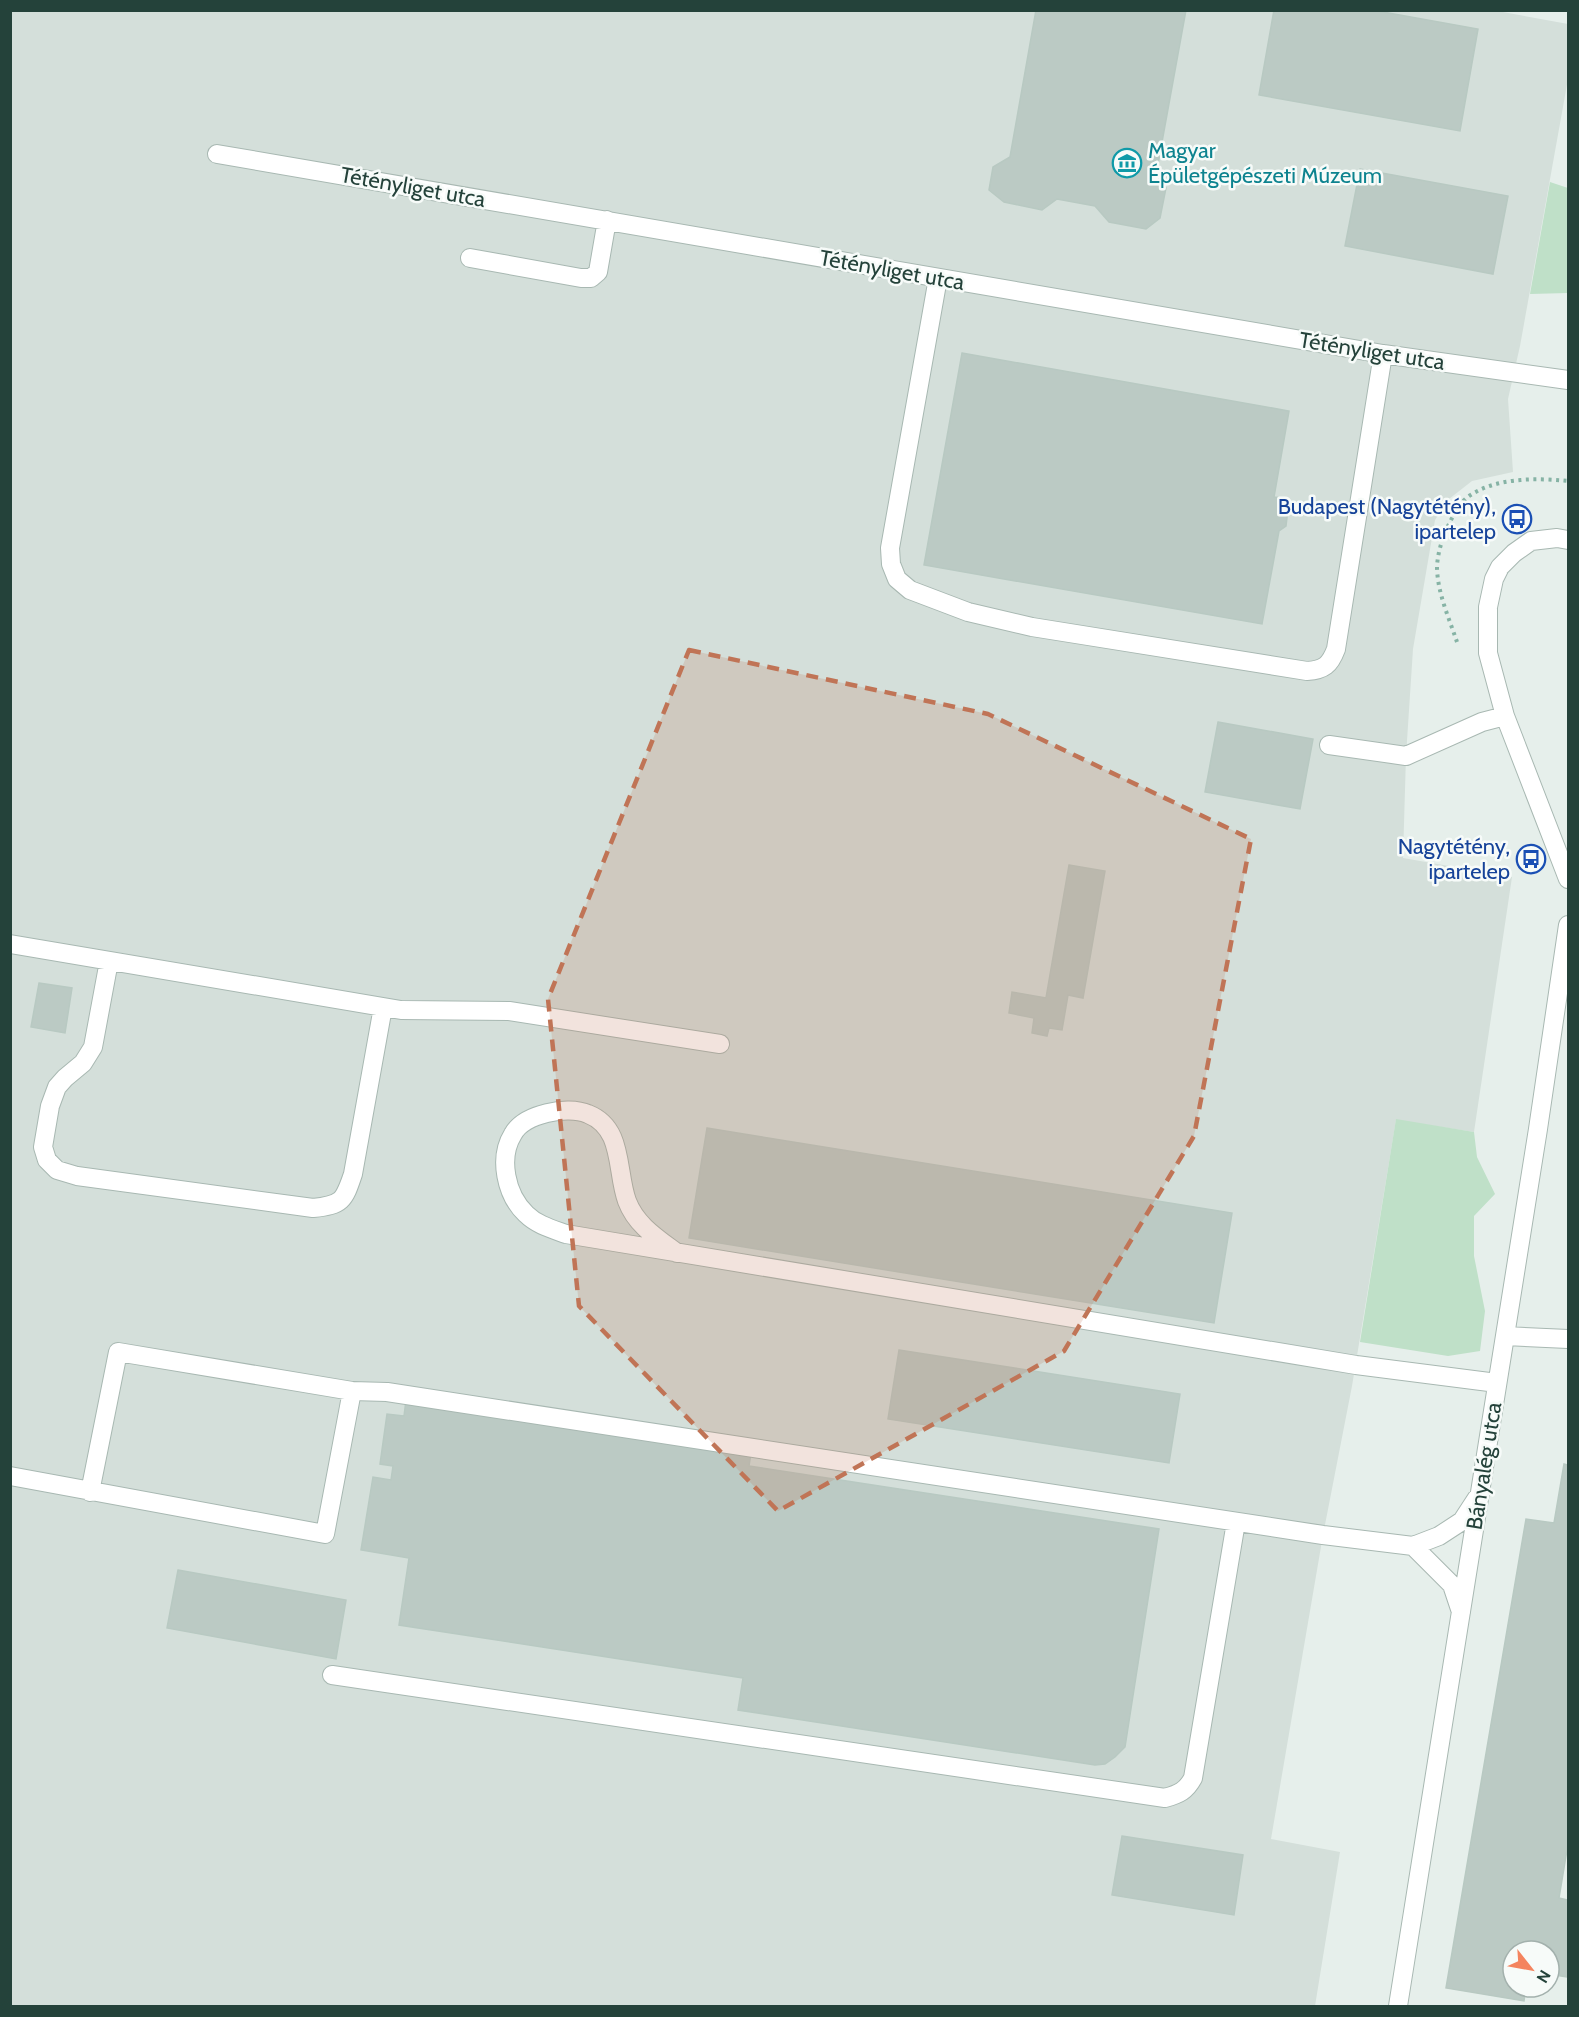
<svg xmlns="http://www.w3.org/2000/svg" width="1579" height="2017" viewBox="0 0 1579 2017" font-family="Cabin,sans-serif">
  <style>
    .built { fill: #d4dfda }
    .green { fill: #bfe0c8 }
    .building { fill: #bbcac4; stroke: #b8c9c2; stroke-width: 1.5 }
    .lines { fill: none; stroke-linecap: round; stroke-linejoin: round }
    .minor-casing { stroke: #a8b8b2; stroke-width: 20 }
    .path { stroke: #86b3a5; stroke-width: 4; stroke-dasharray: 3 4.5; stroke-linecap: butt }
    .minor { stroke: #fff; stroke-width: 18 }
    .marked { fill: #c07456; fill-opacity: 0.2; stroke: #c07456; stroke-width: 4.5; stroke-dasharray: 12 8; stroke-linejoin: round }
    .labels { text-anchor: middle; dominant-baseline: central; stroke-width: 5; stroke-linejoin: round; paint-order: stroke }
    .culture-label { font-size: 22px; fill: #0d838f; stroke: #f7fbf9; text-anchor: start }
    .street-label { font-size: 22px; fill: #24423a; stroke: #f7fbf9 }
    .transit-label { font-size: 22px; fill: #164399; stroke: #f7fbf9; text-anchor: end }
  </style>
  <rect width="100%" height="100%" fill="#e6efeb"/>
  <path class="built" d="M1492 10 1568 24V79L1520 346 1508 399 1513 472 1472 481 1449 499 1435 520 1413 649 1406 756 1403 858 1512 877 1474 1132 1396 1120 1352 1386 1323 1535 1271 1839 1340 1852 1315 2006H11V11Z"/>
  <path class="green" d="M1550 182 1568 188V293L1530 294Z
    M1396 1119 1474 1132 1477 1157 1495 1194 1474 1216V1256L1485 1311 1480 1351 1448 1356 1360 1342Z"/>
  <path class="building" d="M1036 10H1186L1156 175 1166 188 1160 218 1146 229 1109 222 1095 206 1057 199 1042 210 1004 202 989 190 993 167 1010 157Z
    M1274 10H1372L1478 29 1460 131 1259 95Z
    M1360 169 1508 196 1493 274 1345 246Z
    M962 353 1289 411 1274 497 1281 498 1288 509 1286 526 1279 531 1262 624 924 565Z
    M1218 722 1313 739 1300 809 1205 792Z
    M1069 865 1105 871 1083 998 1068 995 1062 1030 1049 1028 1047 1036 1032 1033 1034 1018 1009 1013 1012 992 1046 998Z
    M39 983 72 988 65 1033 31 1027Z
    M707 1128 1232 1213 1214 1323 689 1238Z
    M899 1350 1180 1394 1169 1463 888 1419Z
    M406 1400 751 1453 749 1466 1159 1529 1125 1747 1115 1757 1105 1764 1095 1765 738 1710 743 1678 399 1625 409 1558 361 1550 373 1477 391 1480 393 1466 380 1464 387 1414 404 1416Z
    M1564 1464 1568 1465V1844L1559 1898 1568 1900V1977L1549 1974V1951H1513V1987H1526L1524 2001 1446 1988 1526 1519 1554 1523Z
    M178 1570 346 1600 336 1659 167 1628Z
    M1122 1836 1243 1855 1234 1915 1112 1895Z"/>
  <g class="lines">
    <g class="minor-casing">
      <path id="minor" d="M217 154 1383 354 1568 380
        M470 258 581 278H591L598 272 607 220
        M938 278 890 548 891 564 897 579 910 590 968 612 1032 627 1307 671C1324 670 1330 665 1336 649L1383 354
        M1568 540 1557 538 1531 541 1514 553 1500 567 1494 579 1488 607V653L1505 716 1568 879
        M1329 745 1406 756 1482 722 1505 716
        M10 944 401 1010 509 1011 720 1044
        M109 961 93 1047 83 1063 65 1078 57 1087 50 1106 43 1147 47 1160 57 1170 77 1176 313 1208C342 1205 344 1201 353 1174L383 1007
        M677 1253C657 1238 636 1225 627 1201 616 1171 624 1128 588 1114 567 1105 524 1114 513 1134 498 1158 506 1195 526 1214 537 1225 552 1229 566 1234L1356 1365 1497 1383
        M1505 1336 1568 1339
        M10 1476 325 1534 352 1391
        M90 1492 118 1352 352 1391 387 1392 1323 1535 1413 1546 1452 1585 1461 1612
        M1413 1546 1439 1536 1462 1521 1477 1498
        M332 1675 1165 1798C1179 1794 1186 1791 1193 1778L1236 1522
        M1398 2006 1538 1129 1568 925"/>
    </g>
    <path class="path" d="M1457 642C1449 618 1437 592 1437 566 1438 552 1442 539 1448 526 1453 516 1459 503 1469 496 1497 477 1537 478 1568 481"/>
    <use href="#minor" class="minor"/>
  </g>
  <path class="marked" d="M689 650 988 714 1251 839 1194 1136 1064 1351 778 1511 579 1306 548 999Z"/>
  <defs>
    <g id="museum-ring" transform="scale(1.5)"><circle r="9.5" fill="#f7fbf9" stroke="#0f9aa8" stroke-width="1.5"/><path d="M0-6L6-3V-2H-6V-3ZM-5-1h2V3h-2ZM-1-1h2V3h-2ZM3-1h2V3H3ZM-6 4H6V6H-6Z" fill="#0f9aa8"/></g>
    <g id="bus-ring" transform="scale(1.5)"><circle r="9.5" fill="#f7fbf9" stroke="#1a4fb4" stroke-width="1.5"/><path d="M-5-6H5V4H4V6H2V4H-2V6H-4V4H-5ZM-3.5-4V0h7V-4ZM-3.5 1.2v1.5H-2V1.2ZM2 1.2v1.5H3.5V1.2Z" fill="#1a4fb4"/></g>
  </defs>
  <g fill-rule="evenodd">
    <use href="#museum-ring" x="1127" y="163"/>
    <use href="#bus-ring" x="1517" y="519"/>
    <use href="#bus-ring" x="1531" y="859"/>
  </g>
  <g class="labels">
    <g class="culture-label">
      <text x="1148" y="150">Magyar<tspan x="1148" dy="25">Épületgépészeti Múzeum</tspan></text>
    </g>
    <g class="street-label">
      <text transform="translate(413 187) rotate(10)">Tétényliget utca</text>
      <text transform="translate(892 270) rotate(10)">Tétényliget utca</text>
      <text transform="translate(1372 351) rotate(9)">Tétényliget utca</text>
      <text transform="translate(1484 1466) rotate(-81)">Bányalég utca</text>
    </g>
    <g class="transit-label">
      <text x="1496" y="506">Budapest (Nagytétény),<tspan x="1496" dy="25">ipartelep</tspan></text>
      <text x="1510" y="846">Nagytétény,<tspan x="1510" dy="25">ipartelep</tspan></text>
    </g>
  </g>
  <rect width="1579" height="2017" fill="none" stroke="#24423a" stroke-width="24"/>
  <g transform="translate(1531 1969) rotate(121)"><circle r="28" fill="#f7fbf9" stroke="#a3b1ad" stroke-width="1.5"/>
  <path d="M0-4.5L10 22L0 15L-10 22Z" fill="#f4845f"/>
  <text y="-9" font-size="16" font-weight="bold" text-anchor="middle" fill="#24423a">N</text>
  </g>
</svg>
